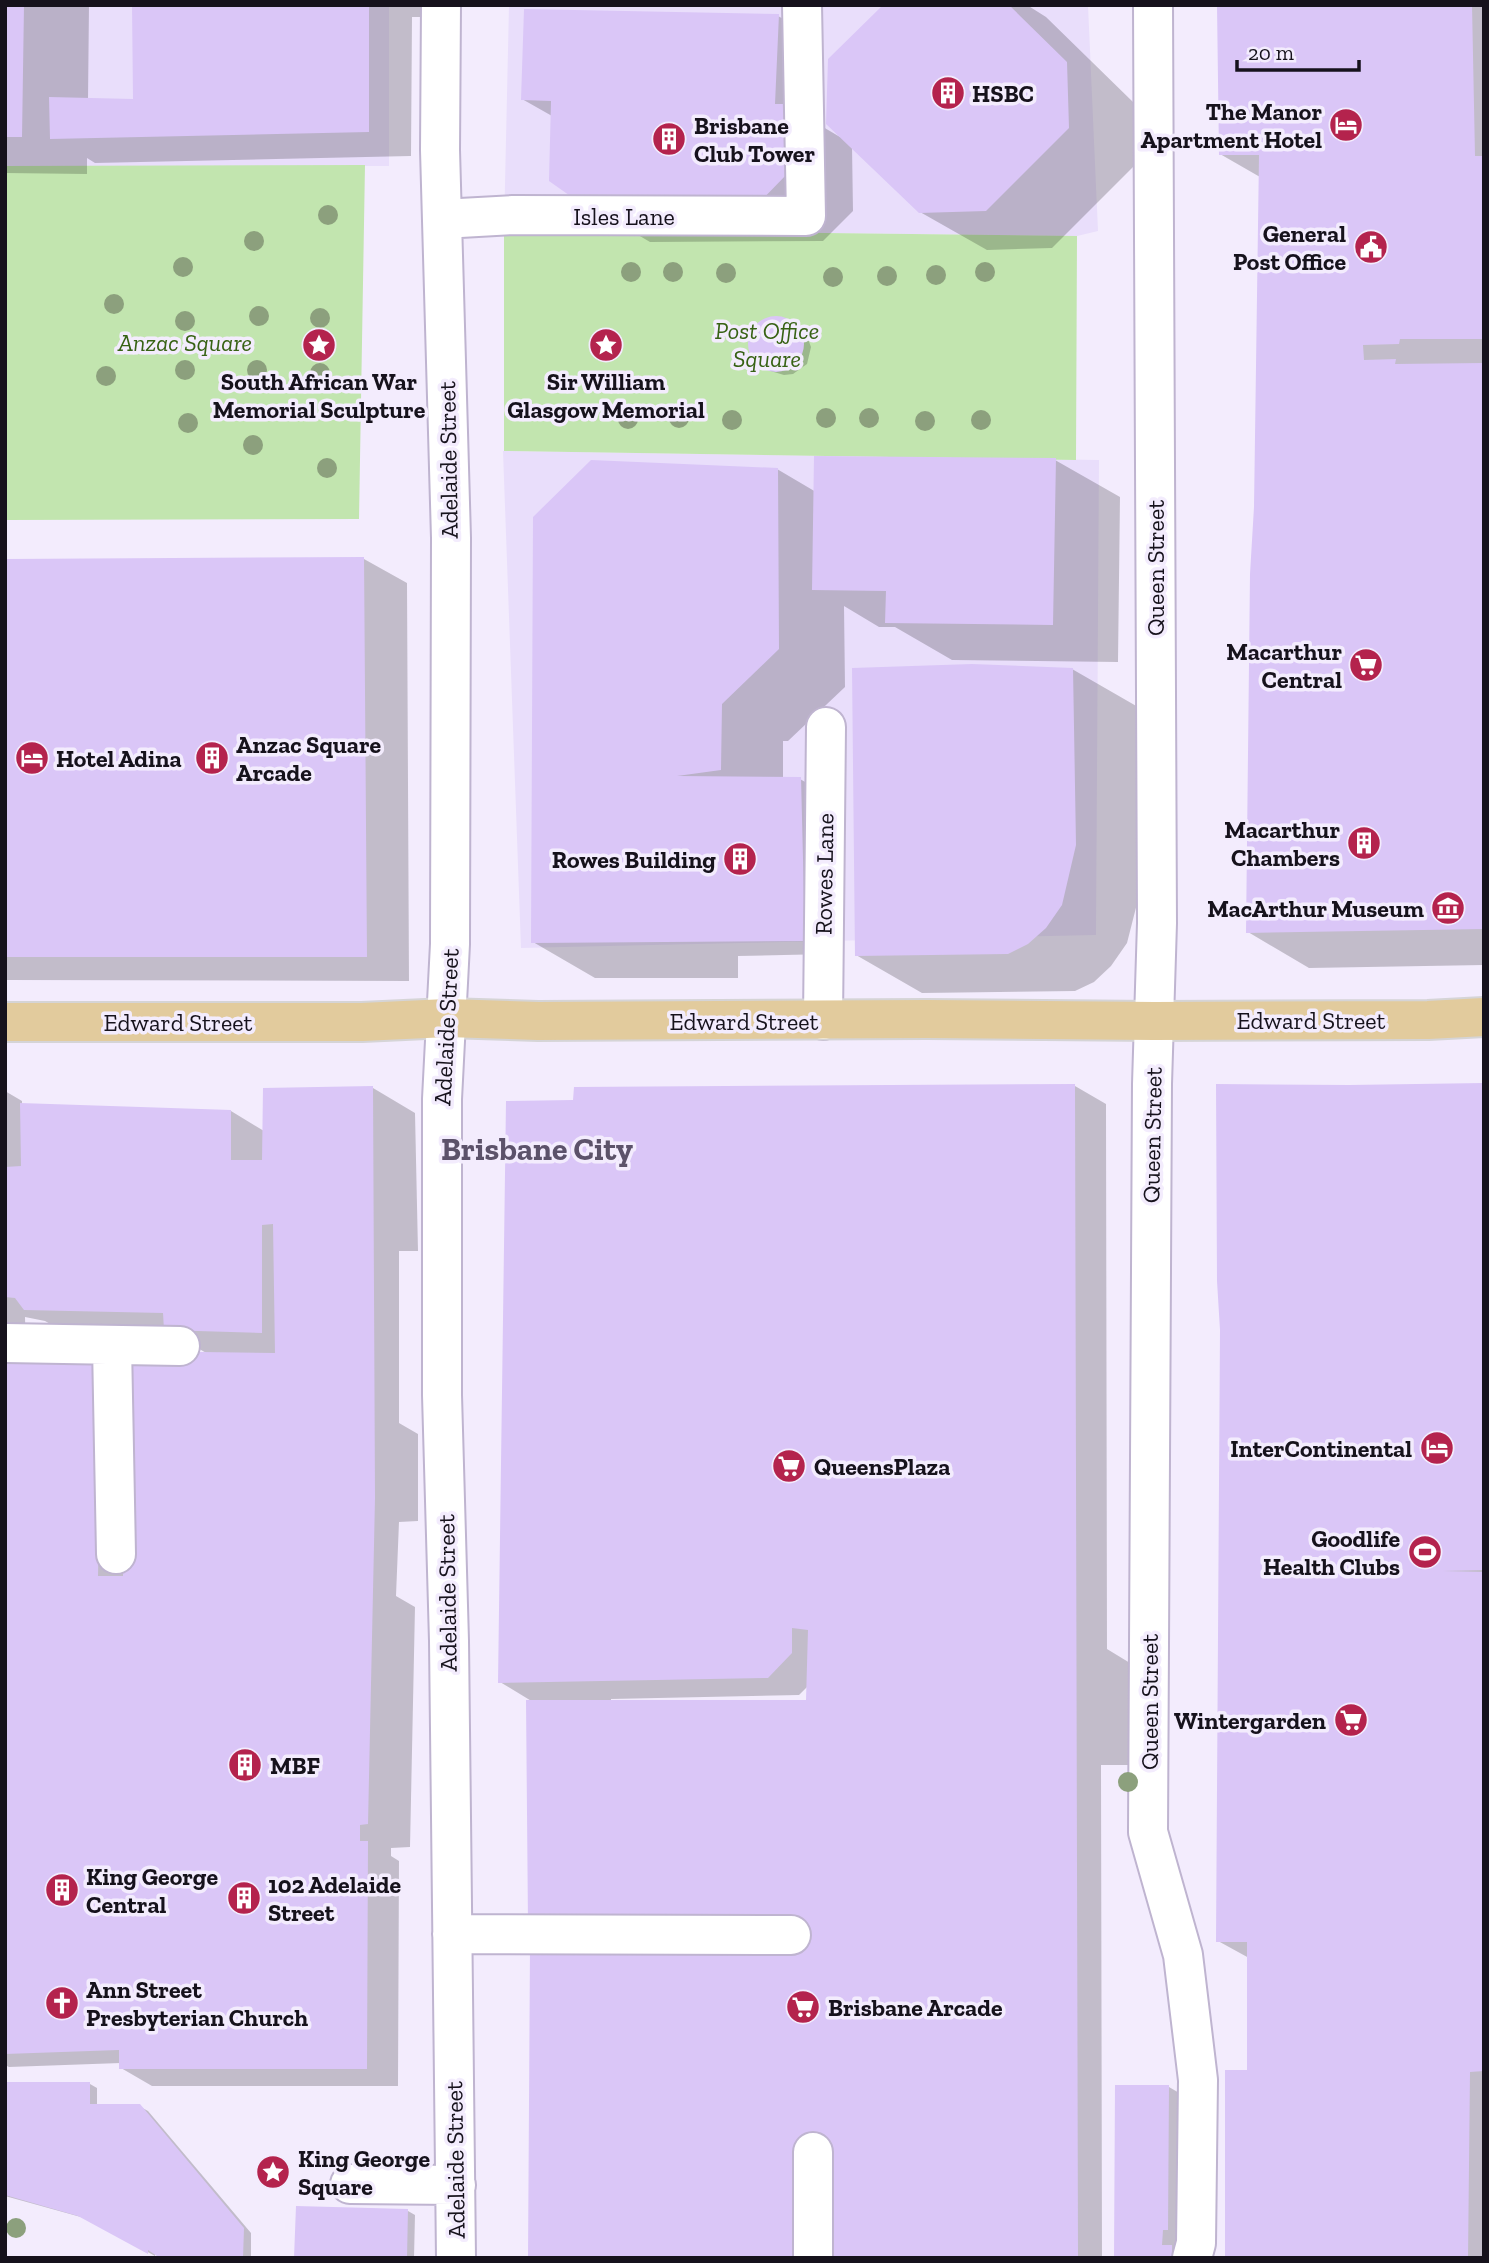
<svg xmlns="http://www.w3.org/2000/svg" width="1489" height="2263" viewBox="0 0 1489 2263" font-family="'Zilla Slab',serif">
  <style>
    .built { fill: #e9defb }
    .green { fill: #c2e5af }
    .shadow { fill: #0003; fill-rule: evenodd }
    .building { fill: #dac6f7 }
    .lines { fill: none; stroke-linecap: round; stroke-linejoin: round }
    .minor-casing { stroke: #bfb4d0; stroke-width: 42 }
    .major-casing { stroke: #d5d4d6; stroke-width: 42 }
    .minor { stroke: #fff; stroke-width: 38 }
    .major { stroke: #e2cb9d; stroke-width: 38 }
    .tree { fill: #8ca07d }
    .labels { text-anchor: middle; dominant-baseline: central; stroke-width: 7; stroke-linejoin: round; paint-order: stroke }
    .poi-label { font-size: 24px; font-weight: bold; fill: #16121c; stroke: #f3ecfd; text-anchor: start }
    .street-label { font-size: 24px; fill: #16121c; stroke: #f3ecfd }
    .park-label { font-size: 24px; font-style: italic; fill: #376214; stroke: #f3ecfd }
    .district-label { font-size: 32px; font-weight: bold; fill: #5c526a; stroke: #f3ecfd }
  </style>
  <rect width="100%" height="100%" fill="#f3ecfd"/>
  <path class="built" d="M5 5H389V166H5Z
    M509 5H1088L1098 231 1077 236 504 229Z
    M503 451 1099 460 1096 935 521 948Z"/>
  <path class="green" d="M365 165 359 519 5 520V166Z
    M504 229 1077 236 1076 460 504 451Z"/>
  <path class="shadow" d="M5 5H89L88 100 134 101 133 5H434V17H412L411 156 95 163 87 158V174L5 173Z
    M886 5H1027L1046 17 1133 102 1134 166 1052 248 987 250 920 212 852 146 853 211 823 241 650 242 584 203 552 116 522 99 778 16 821 40 818 124 840 137Z
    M1219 5H1484V965L1309 968 1248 932 1260 177 1220 154Z
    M772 317H781L805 331 811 347 807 364 793 374 784 375 767 370 759 365 750 350 749 342 757 325Z
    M1055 460 1120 497 1118 662 952 660 895 627H879L844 606 845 687 788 741H783V779H800L824 793 829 954 738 956V978H595L533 942 777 469 816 492Z
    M364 559 407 583 409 981 5 980V560Z
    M1072 669 1138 707 1142 884 1127 943 1111 966 1094 982 1075 991 922 993 856 955Z
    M1484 1084V2258H1227L1252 2072 1249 1958 1218 1941 1349 1087Z
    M1075 1086 1106 1104 1107 1649 1130 1663 1131 1765H1101L1102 2258H529L533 1702 500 1682ZM808 1686V1703L611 1702V1699L799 1695Z
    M373 1088 415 1113 418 1251H399V1423L418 1434V1521L399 1522 396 1596 415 1607 410 1847 391 1848V1856L399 1861 398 2086H152L121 2068V2063L9 2067 5 2065V1091L22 1101V1105L231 1111 264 1131ZM25 1317 45 1321 68 1334 177 1336 208 1354 26 1353Z
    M5 2084H90L97 2088V2106H139L148 2111 251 2233V2258H163L155 2253V2256L88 2219 5 2196Z
    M1169 2087 1193 2101 1190 2258H1116Z
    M408 2211 415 2215 414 2258H296Z"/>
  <path class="building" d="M5 5H24L22 137H5Z
    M132 5H369V132L50 139 49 97 133 99Z
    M883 5H1009L1067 62 1069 128 986 211 919 213 826 124 828 59Z
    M1217 5H1472L1475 156H1484V339H1400L1399 344 1363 345 1364 360 1396 359 1395 364 1484 363V929L1246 933 1250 574 1254 507 1259 155H1219Z
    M524 9 779 14 775 104H787L788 173 758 204 583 205 549 181 551 101 521 100Z
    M748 344a28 28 0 1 1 56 0a28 28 0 1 1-56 0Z
    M814 456 1056 458 1053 625 885 623 886 591 812 590Z
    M591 460 778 468 779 649 722 704 721 770 677 776 801 777 805 941 531 943 533 517Z
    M364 557 367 957H5V559Z
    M972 664 1073 668 1076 845 1062 905 1046 928 1028 944 1008 954 855 956 852 668Z
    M1484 1083V1570L1443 1571 1484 1572V2071L1470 2072 1468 2258H1225V2070H1247V1942H1216L1220 1330 1217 1281 1216 1084 1349 1085Z
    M1075 1084 1078 2258H528L530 1947 528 1924 526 1700H806L808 1630 792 1628V1653L768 1678 498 1683 506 1101 573 1100 574 1087Z
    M373 1086 375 1498 368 1824 360 1825V1841H368L367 2069H119V2050L5 2054V1351L103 1353 98 1576H123L128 1351 275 1353 273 1224 262 1225V1333L164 1330 163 1313 24 1310 15 1298 5 1297V1167L21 1166 20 1103 231 1110V1160H262L263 1088Z
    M5 2082H90V2104H140L244 2228 243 2258H160L148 2250V2254L78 2216 5 2195Z
    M1115 2085H1169L1168 2230H1163L1162 2245H1172V2258H1114Z
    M296 2206 408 2209 407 2258H294Z"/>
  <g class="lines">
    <g class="minor-casing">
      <path id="minor" d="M441 5 440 150 451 538 450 944 442 1099V1395L449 1641 456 2258
        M1153 5 1157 923 1152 1084 1148 1832 1183 1955 1198 2080 1196 2243 1192 2258
        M442 219 513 215 806 216 802 5
        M823 1020 826 727
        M5 1343 180 1346
        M112 1345 116 1554
        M452 1934 791 1935
        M350 2184 456 2185
        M813 2258V2152"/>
    </g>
    <g class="major-casing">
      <path id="major" d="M5 1022H362L447 1018 538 1021 927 1019 1154 1021 1428 1020 1484 1017"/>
    </g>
    <use href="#minor" class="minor"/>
    <use href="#major" class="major"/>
  </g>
  <g class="tree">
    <circle cx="328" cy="215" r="10"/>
    <circle cx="254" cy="241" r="10"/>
    <circle cx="183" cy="267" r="10"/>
    <circle cx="631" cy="272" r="10"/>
    <circle cx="673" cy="272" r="10"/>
    <circle cx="985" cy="272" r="10"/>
    <circle cx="726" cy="273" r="10"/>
    <circle cx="936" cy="275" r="10"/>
    <circle cx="887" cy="276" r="10"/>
    <circle cx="833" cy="277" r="10"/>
    <circle cx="114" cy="304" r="10"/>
    <circle cx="259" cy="316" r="10"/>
    <circle cx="320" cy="318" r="10"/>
    <circle cx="185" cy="321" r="10"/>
    <circle cx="185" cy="370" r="10"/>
    <circle cx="257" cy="370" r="10"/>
    <circle cx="320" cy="373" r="10"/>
    <circle cx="106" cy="376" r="10"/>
    <circle cx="679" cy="418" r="10"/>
    <circle cx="826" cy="418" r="10"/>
    <circle cx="869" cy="418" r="10"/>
    <circle cx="628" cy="419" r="10"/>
    <circle cx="732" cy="420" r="10"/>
    <circle cx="981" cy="420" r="10"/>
    <circle cx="925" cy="421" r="10"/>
    <circle cx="188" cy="423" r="10"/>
    <circle cx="253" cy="445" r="10"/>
    <circle cx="327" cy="468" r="10"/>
    <circle cx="1128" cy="1782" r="10"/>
    <circle cx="16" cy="2228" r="10"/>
  </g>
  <defs>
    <g id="building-disc" transform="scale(1.75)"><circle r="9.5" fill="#b4234d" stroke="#f3ecfd"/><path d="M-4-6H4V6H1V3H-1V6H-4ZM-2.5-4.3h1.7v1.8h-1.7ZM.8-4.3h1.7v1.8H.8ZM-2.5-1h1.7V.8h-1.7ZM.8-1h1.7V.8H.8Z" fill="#fff"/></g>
    <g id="hotel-disc" transform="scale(1.75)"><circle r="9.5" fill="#b4234d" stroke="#f3ecfd"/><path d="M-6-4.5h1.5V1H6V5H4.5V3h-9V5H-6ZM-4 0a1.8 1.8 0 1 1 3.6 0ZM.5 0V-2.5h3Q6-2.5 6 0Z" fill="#fff"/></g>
    <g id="civic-disc" transform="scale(1.75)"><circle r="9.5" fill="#b4234d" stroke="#f3ecfd"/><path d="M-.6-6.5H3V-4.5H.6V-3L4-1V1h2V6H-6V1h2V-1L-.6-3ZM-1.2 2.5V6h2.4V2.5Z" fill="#fff"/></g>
    <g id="sight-disc" transform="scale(1.75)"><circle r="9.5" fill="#b4234d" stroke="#f3ecfd"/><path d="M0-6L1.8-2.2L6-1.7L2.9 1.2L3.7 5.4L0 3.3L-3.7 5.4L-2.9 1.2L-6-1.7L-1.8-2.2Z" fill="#fff"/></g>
    <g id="supermarket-disc" transform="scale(1.75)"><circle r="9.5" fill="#b4234d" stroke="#f3ecfd"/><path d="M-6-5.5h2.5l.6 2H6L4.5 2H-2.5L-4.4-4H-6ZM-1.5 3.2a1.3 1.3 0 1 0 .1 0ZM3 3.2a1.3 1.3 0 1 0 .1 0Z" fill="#fff"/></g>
    <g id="museum-disc" transform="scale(1.75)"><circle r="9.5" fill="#b4234d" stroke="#f3ecfd"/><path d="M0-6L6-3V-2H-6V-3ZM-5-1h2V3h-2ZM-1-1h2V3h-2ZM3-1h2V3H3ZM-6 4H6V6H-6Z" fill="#fff"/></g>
    <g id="stadium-disc" transform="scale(1.75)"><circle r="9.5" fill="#b4234d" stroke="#f3ecfd"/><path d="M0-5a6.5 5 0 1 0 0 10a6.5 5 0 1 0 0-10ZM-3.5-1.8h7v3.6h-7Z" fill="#fff"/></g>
    <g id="church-disc" transform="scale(1.75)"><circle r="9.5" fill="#b4234d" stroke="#f3ecfd"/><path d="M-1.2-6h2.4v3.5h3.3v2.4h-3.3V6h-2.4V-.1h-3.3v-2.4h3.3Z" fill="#fff"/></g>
  </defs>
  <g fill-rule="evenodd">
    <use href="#building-disc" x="948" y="93"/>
    <use href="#hotel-disc" x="1346" y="125"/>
    <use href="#building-disc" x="669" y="139"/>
    <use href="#civic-disc" x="1371" y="247"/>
    <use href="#sight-disc" x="319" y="345"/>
    <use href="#sight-disc" x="606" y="345"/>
    <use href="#supermarket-disc" x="1366" y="665"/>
    <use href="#hotel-disc" x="32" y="758"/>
    <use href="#building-disc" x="212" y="758"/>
    <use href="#building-disc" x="1364" y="843"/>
    <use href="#building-disc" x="740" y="859"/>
    <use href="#museum-disc" x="1448" y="908"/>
    <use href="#hotel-disc" x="1437" y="1448"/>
    <use href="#supermarket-disc" x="789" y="1466"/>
    <use href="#stadium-disc" x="1425" y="1552"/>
    <use href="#supermarket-disc" x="1351" y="1720"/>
    <use href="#building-disc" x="245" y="1765"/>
    <use href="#building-disc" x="62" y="1890"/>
    <use href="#building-disc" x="244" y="1898"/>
    <use href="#church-disc" x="62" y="2003"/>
    <use href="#supermarket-disc" x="803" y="2007"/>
    <use href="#sight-disc" x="273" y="2172"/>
  </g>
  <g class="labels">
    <g class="poi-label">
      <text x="972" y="93">HSBC</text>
      <text x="1322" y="111" text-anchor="end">The Manor<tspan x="1322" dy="28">Apartment Hotel</tspan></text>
      <text x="694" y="125">Brisbane<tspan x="694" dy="28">Club Tower</tspan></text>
      <text x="1346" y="233" text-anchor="end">General<tspan x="1346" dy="28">Post Office</tspan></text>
      <text x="319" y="381" text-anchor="middle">South African War<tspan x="319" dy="28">Memorial Sculpture</tspan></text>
      <text x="606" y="381" text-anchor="middle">Sir William<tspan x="606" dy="28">Glasgow Memorial</tspan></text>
      <text x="1342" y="651" text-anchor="end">Macarthur<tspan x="1342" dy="28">Central</tspan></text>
      <text x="236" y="744">Anzac Square<tspan x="236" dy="28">Arcade</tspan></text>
      <text x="56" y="758">Hotel Adina</text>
      <text x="1340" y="829" text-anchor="end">Macarthur<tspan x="1340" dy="28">Chambers</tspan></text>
      <text x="716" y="859" text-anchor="end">Rowes Building</text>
      <text x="1424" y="908" text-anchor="end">MacArthur Museum</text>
      <text x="1412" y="1448" text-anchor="end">InterContinental</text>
      <text x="814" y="1466">QueensPlaza</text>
      <text x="1400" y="1538" text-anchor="end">Goodlife<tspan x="1400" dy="28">Health Clubs</tspan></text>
      <text x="1326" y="1720" text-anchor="end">Wintergarden</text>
      <text x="270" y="1765">MBF</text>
      <text x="86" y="1876">King George<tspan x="86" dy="28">Central</tspan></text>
      <text x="268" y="1884">102 Adelaide<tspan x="268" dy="28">Street</tspan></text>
      <text x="86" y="1989">Ann Street<tspan x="86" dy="28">Presbyterian Church</tspan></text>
      <text x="828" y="2007">Brisbane Arcade</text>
      <text x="298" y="2158">King George<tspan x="298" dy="28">Square</tspan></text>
    </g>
    <g class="street-label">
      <text x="624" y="216">Isles Lane</text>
      <text transform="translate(448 460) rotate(-91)">Adelaide Street</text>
      <text transform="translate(1155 568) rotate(-90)">Queen Street</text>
      <text transform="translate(824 874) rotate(-89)">Rowes Lane</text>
      <text x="1311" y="1020">Edward Street</text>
      <text x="744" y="1021">Edward Street</text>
      <text x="178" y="1022">Edward Street</text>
      <text transform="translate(446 1027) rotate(-87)">Adelaide Street</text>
      <text transform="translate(1152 1135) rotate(-89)">Queen Street</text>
      <text transform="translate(447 1593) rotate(-91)">Adelaide Street</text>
      <text transform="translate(1149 1702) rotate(-90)">Queen Street</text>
      <text transform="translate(455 2160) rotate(-91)">Adelaide Street</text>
    </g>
    <g class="park-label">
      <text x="767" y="330">Post Office<tspan x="767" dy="28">Square</tspan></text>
      <text x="185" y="342">Anzac Square</text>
    </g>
    <g class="district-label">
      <text x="537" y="1149">Brisbane City</text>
    </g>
  </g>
  <rect width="1489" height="2263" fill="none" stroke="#16121c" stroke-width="14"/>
  <path d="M1237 60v10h122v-10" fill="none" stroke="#16121c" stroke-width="3.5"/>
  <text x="1248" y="60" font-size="21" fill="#16121c" stroke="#f3ecfd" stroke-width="5" paint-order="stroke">20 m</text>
</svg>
